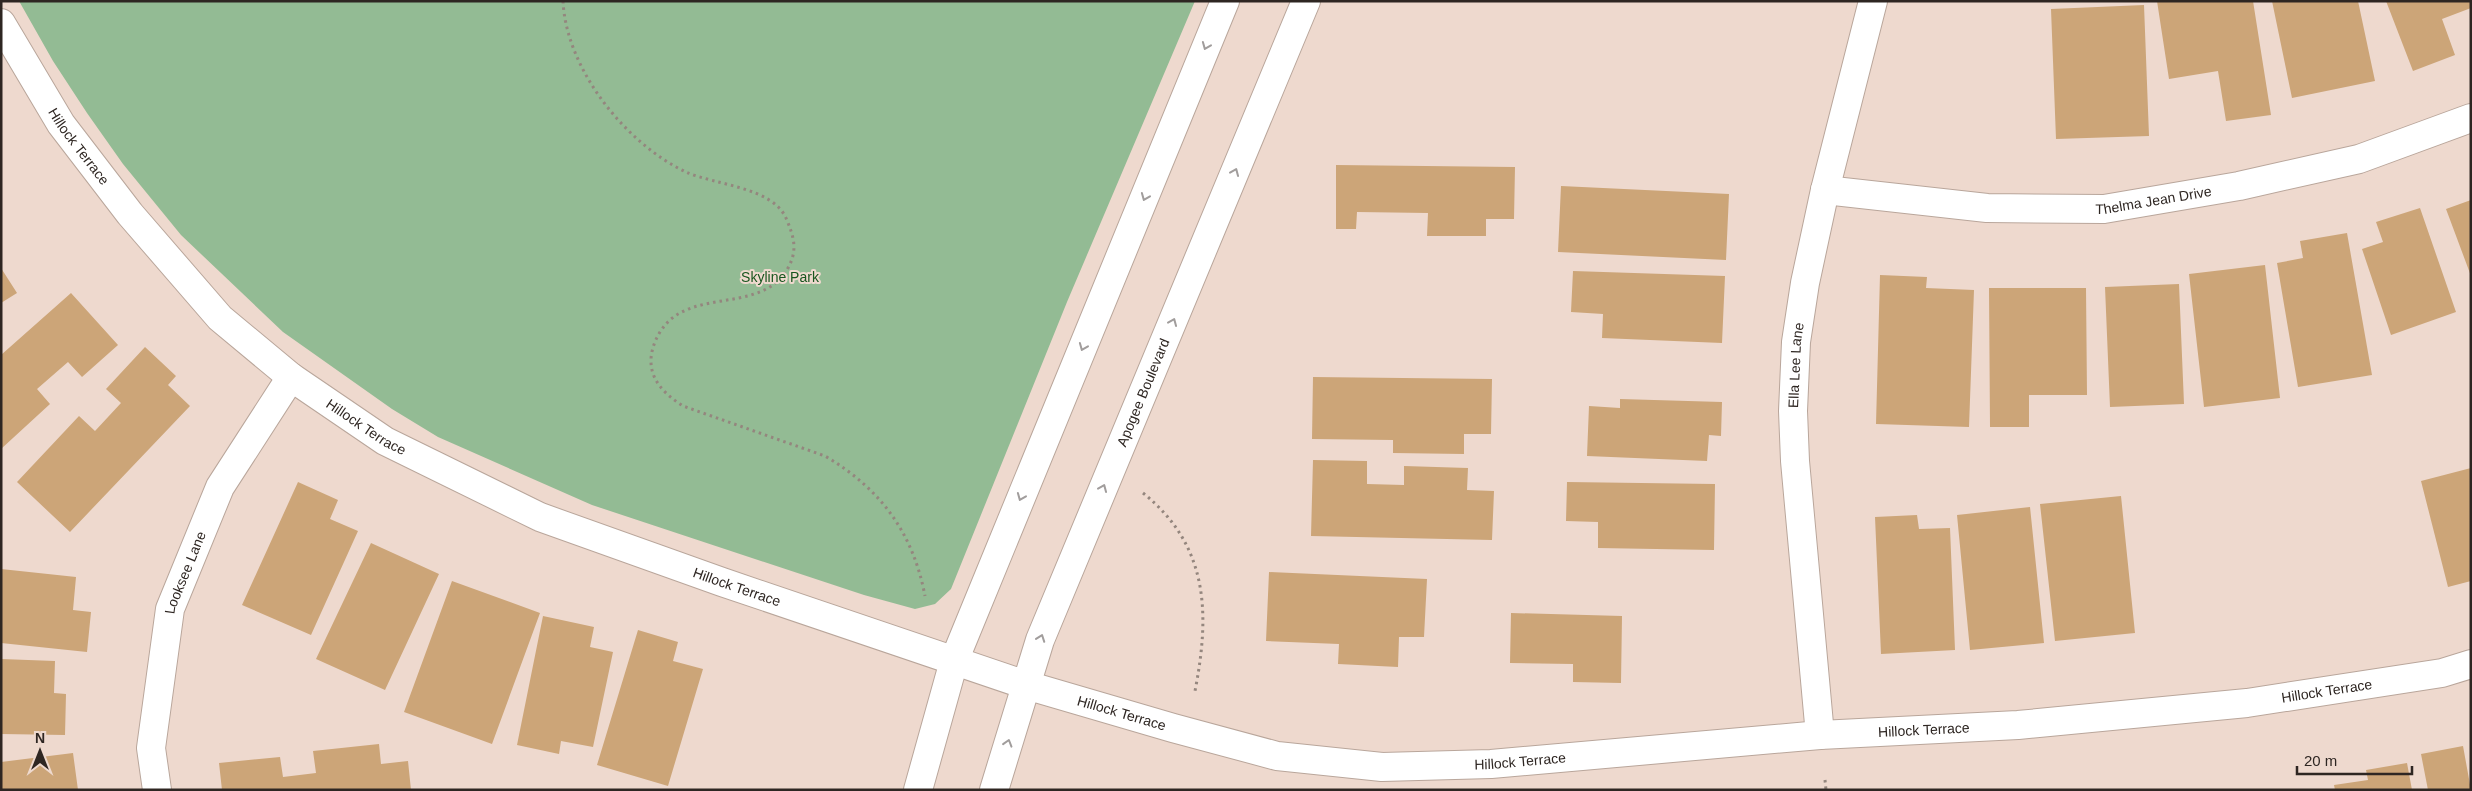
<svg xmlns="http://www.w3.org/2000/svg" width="2472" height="791" viewBox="0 0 2472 791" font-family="Arial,sans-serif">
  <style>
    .green { fill: #93bb94 }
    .building { fill: #cca578 }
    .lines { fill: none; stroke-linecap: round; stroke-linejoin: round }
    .street-casing { stroke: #b9a69b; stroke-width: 30 }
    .secondary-casing { stroke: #b9a69b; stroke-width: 30 }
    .path { stroke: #94867e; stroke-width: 3; stroke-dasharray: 2.5 4; stroke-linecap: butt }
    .street { stroke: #fff; stroke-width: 28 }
    .secondary { stroke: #fff; stroke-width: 28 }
    .oneway { stroke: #a19d9c }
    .labels { text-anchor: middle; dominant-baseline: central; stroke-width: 4; stroke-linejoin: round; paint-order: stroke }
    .street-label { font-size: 14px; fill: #2e2622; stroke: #eed9ce }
    .park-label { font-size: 14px; fill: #18561f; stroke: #eed9ce }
  </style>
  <rect width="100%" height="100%" fill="#eed9ce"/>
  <path class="green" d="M19 1H1195L1067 302 951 589 935 604 915 609 864 595 592 505 438 437 392 409 283 332 181 235 123 164 87 113 53 61Z"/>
  <path class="building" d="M2157 1H2253L2271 115 2226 121 2218 71 2169 79Z
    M2272 1H2358L2375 81 2292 98Z
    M2386 1H2471V8L2442 19 2455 55 2413 71Z
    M2144 5 2149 136 2056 139 2051 9Z
    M1336 165 1515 167 1514 219H1486V236H1427L1428 213 1357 212 1356 229H1336Z
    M1561 186 1729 194 1726 260 1558 252Z
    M2471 200V276L2446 209Z
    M2420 208 2456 312 2391 335 2362 249 2383 242 2376 222Z
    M2347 233 2372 375 2298 387 2277 263 2303 258 2300 241Z
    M2265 265 2280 398 2204 407 2189 274Z
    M1 268 17 293 1 303Z
    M1573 271 1725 276 1722 343 1602 338 1603 314 1571 312Z
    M1880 275 1927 277 1926 288 1974 290 1969 427 1876 424Z
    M2179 284 2184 404 2110 407 2105 287Z
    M1989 288H2086L2087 395H2029V427H1990Z
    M71 293 118 345 82 377 68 362 37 389 50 404 1 449V355Z
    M145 347 176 376 168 385 190 406 70 532 17 482 79 416 95 431 121 403 106 389Z
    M1313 377 1492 379 1491 434H1464V454L1393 453V440L1312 439Z
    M1620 399 1722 402 1721 436 1709 435 1707 461 1587 456 1589 406 1620 408Z
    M1313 460 1367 461V484L1404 485V466L1468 468 1467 490 1494 491 1492 540 1311 536Z
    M2471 468V581L2448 587 2421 481Z
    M298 482 338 500 330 519 358 531 311 635 242 605Z
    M1567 482 1715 484 1714 550 1598 548V522L1566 521Z
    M2121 496 2135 633 2055 641 2040 504Z
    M2030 507 2044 643 1970 650 1957 515Z
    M1917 515 1919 529 1950 528 1955 650 1881 654 1875 517Z
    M371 543 439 574 385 690 316 659Z
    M1 569 76 577 73 610 91 612 87 652 1 643Z
    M1269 572 1427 579 1424 637H1399L1398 667 1338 664 1339 644 1266 641Z
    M452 581 540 613 492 744 404 712Z
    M1511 613 1622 616 1621 683 1573 682V664L1510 663Z
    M543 616 594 627 590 647 613 652 593 747 561 741 559 754 517 745Z
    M638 630 678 642 673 661 703 669 668 786 597 765Z
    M1 659 55 661 54 693 66 694 65 735 1 734Z
    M379 744 381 764 408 761 411 790H222L219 763 280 757 283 777 316 773 313 751Z
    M2463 746 2471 790H2428L2421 754Z
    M73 753 78 790H1V762Z
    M2407 763 2412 790H2335L2334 785 2368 780 2366 770Z"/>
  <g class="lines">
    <g class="street-casing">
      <g id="street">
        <path id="s1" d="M1 23 61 124 130 214 220 318 291 377 385 441 540 517 722 582 1026 685 1173 728 1277 756 1382 767 1491 764 1820 735 2018 725 2247 703 2442 673 2471 664"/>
        <path id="s2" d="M1825 190 1987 208 2104 209 2239 186 2359 159 2471 118"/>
        <path id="s3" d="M1820 735 1795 461 1793 411 1796 342 1805 283 1825 190 1873 1"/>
        <path id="s4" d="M157 790 151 748 170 609 220 487 291 377"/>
      </g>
    </g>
    <g class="secondary-casing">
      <g id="secondary">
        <path d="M918 790 954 661 1225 1"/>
        <path id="s5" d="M994 790 1040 640 1306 1"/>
      </g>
    </g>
    <path class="path" d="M563 1C566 69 626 144 686 172 715 185 772 187 786 218 794 237 798 250 788 268 766 307 714 294 680 313 664 321 652 341 651 359 650 381 666 395 683 406L825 456C881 489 913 533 925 596
      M1143 493C1209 546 1210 614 1195 691
      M1825 780 1826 790"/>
    <use href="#street" class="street"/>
    <use href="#secondary" class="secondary"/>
  </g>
  <defs><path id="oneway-chevron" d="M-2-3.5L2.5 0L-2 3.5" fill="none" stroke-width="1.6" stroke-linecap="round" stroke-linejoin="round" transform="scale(1.25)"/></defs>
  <g class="oneway">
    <use href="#oneway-chevron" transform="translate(1206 46) rotate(112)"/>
    <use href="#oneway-chevron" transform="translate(1235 172) rotate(-67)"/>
    <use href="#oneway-chevron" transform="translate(1145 197) rotate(112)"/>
    <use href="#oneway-chevron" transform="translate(1173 322) rotate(-67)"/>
    <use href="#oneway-chevron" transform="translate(1083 347) rotate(112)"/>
    <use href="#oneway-chevron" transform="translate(1103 488) rotate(-67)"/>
    <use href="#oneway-chevron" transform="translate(1021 497) rotate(112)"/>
    <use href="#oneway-chevron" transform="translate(1041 638) rotate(-70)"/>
    <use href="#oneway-chevron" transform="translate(1008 743) rotate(-73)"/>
  </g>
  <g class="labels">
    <g class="street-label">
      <text stroke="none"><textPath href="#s1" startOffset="146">Hillock Terrace</textPath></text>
      <text stroke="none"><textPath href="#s2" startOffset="330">Thelma Jean Drive</textPath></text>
      <text stroke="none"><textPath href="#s3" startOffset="371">Ella Lee Lane</textPath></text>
      <text stroke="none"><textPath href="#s5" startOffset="425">Apogee Boulevard</textPath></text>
      <text stroke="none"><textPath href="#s1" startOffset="551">Hillock Terrace</textPath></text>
      <text stroke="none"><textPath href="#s4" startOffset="222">Looksee Lane</textPath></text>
      <text stroke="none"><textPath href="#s1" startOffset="956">Hillock Terrace</textPath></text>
      <text stroke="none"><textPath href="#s1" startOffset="2576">Hillock Terrace</textPath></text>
      <text stroke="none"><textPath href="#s1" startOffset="1361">Hillock Terrace</textPath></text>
      <text stroke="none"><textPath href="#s1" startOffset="2171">Hillock Terrace</textPath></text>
      <text stroke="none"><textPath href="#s1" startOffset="1766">Hillock Terrace</textPath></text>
    </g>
    <g class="park-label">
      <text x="780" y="277">Skyline Park</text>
    </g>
  </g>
  <rect width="2472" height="791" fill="none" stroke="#2e2622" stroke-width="5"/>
  <g transform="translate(40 751)" stroke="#eed9ce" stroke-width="4" paint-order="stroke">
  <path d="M0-4L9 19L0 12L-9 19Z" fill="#2e2622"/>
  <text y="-8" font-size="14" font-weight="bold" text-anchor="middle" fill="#2e2622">N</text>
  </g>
  <path d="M2297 766v8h115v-8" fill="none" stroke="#2e2622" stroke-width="2.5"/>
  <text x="2304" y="766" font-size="15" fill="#2e2622" stroke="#eed9ce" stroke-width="4" paint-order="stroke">20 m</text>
</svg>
